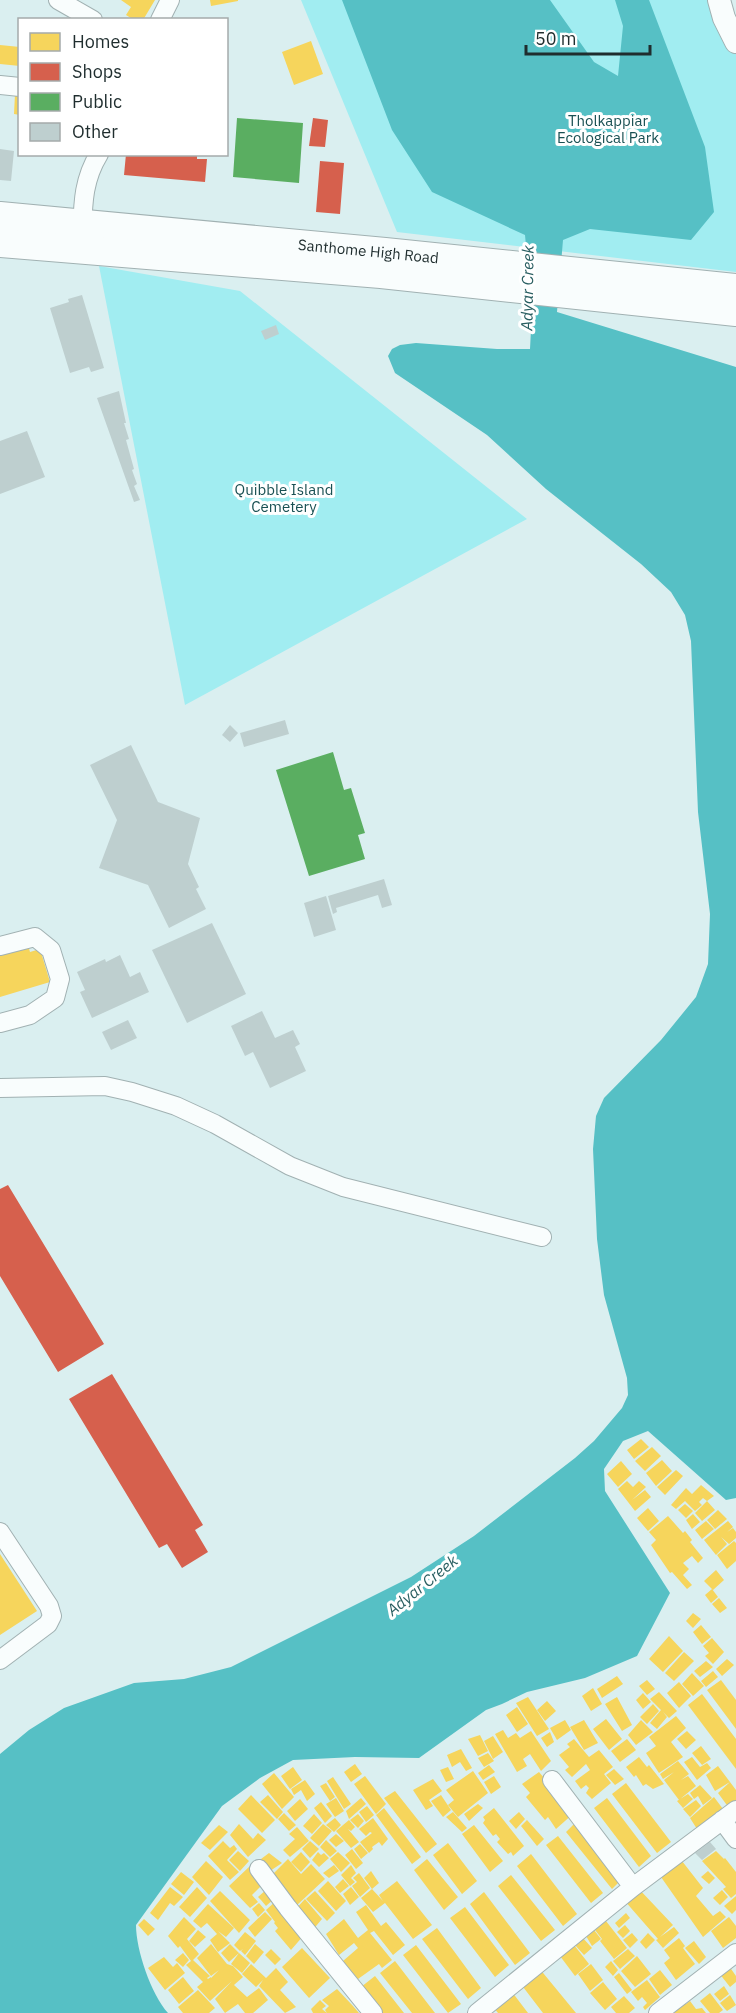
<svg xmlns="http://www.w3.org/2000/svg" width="736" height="2013" viewBox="0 0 736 2013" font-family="'IBM Plex Sans',sans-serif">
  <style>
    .green { fill: #a1edf1 }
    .water { fill: #56c0c5 }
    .homes { fill: #f6d55c }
    .shops { fill: #d6604d }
    .public { fill: #5aae61 }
    .building { fill: #becfcf }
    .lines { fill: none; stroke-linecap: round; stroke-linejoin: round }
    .minor-casing { stroke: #a1b1b2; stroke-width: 20 }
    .tertiary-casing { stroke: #a1b1b2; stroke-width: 24 }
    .primary-casing { stroke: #a1b1b2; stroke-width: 30 }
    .minor { stroke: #f9fdfd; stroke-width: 18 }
    .tertiary { stroke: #f9fdfd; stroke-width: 22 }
    .primary { stroke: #f9fdfd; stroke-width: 28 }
    .labels { text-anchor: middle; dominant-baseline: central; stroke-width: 6; stroke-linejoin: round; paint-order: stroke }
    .park-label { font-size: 15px; fill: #195053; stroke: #fff }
    .street-label { font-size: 15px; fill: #1f2d2e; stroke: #fff }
    .water-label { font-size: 16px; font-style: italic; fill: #295e61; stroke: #fff }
  </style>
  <rect width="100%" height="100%" fill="#daeff0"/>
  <path class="green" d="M301 0H715L736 50V272L397 232Z
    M99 266 240 291 527 519 185 705Z"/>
  <path class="water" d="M342 0H550L594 62 618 76 623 26 615 0H649L705 147 714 212 691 240 590 229 563 240 557 312 736 367V1498L726 1500 648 1431 623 1441 604 1469 605 1491 670 1593 637 1656 585 1678 527 1692 502 1704 486 1710 419 1758 355 1757 293 1760 260 1778 222 1806 136 1925C136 1950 151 1994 168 2013H0V1754L29 1730 64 1708 134 1683 184 1679 231 1667 411 1577 474 1536 575 1458 594 1441 622 1408 628 1395 627 1378 604 1295 597 1239 593 1149 596 1116 604 1098 661 1040 696 997 708 964 710 914 698 812 691 641 685 615 671 592 641 564 546 489 487 435 395 373 388 356 392 349 400 345 416 343 497 349H530L532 310 525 235 432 192 392 130Z"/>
  <path class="homes" d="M121 0H155L143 20H134L126 15 131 7Z
    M210 0H238V1L211 6Z
    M311 41 323 74 294 85 282 52Z
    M0 45 20 47V66L0 64Z
    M15 94H20V115L14 114Z
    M28 945 30 952 40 949 50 982 0 997V953Z
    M641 1439 649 1447 634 1459 627 1450Z
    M652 1447 661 1456 645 1471 635 1461Z
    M662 1460 672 1471 656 1486 646 1473Z
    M621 1461 632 1474 618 1487 607 1474Z
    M676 1470 683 1476 665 1495 657 1487Z
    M627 1481 633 1487 639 1481 646 1487 632 1500 645 1490 651 1497 635 1511 618 1489Z
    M701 1485 714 1496 707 1501 715 1510 702 1521 695 1513 707 1501 703 1498 699 1502 702 1505 695 1511 685 1501 676 1509 671 1505 686 1488 692 1494Z
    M685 1504 693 1511 686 1518 678 1510Z
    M648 1508 659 1521 648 1531 637 1518Z
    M718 1510 727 1519 715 1529 707 1520Z
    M693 1514 700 1522 692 1529 686 1520Z
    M668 1516 683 1533 685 1531 692 1540 690 1542 703 1558 698 1563 692 1556 683 1563 689 1569 683 1575 692 1585 687 1589 672 1572 670 1573 651 1545 656 1540 649 1532Z
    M706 1521 714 1529 702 1539 695 1530Z
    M728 1521 733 1527 727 1532 733 1528 736 1532V1538L729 1544 721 1537 727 1544 716 1555 704 1540Z
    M734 1541 736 1543V1561L727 1569 717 1555Z
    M0 1554 37 1611 0 1635Z
    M716 1570 724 1580 713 1590 704 1581Z
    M712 1589 718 1597 711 1603 705 1595Z
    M719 1598 727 1608 720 1613 712 1604Z
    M693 1613 701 1619 693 1628 686 1621Z
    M701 1625 711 1637 702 1644 693 1632Z
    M669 1636 683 1651 663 1672 649 1659Z
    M712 1638 724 1652 713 1664 705 1656 709 1653 703 1646Z
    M684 1652 694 1661 674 1681 665 1673Z
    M727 1659 734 1665 722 1676 716 1669Z
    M706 1661 713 1667 700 1677 694 1671Z
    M713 1671 718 1677 706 1687 701 1681Z
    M692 1673 704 1686 693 1696 682 1684Z
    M617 1676 623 1684 602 1698 597 1689Z
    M647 1680 655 1689 647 1695 639 1686Z
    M721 1680 736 1700V1729L707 1690Z
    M679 1682 691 1696 679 1708 667 1693Z
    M593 1688 602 1704 591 1711 582 1696Z
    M659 1692 677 1711 669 1718 663 1712 667 1717 657 1729 650 1723 661 1710 650 1699Z
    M643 1693 651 1702 643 1709 636 1700Z
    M702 1694 736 1739V1769L688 1705Z
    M528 1697 549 1729 537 1736 516 1703Z
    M617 1697 632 1725 622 1731 605 1704Z
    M547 1701 556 1711 545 1721 537 1710Z
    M653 1704 659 1711 647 1724 640 1717Z
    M517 1707 528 1724 517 1732 506 1715Z
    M676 1716 686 1728 671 1742 683 1757 659 1773 646 1753 656 1746 649 1737Z
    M606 1719 622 1739 609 1750 593 1729Z
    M565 1720 571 1730 557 1740 550 1728Z
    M584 1720 598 1743 584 1750 570 1727Z
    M641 1720 653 1732 636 1745 628 1735Z
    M503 1730 508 1738 516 1733 520 1738 531 1731 551 1761 541 1771 530 1754 523 1759 527 1766 517 1772 495 1734Z
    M687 1731 696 1740 686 1749 677 1739Z
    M550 1732 554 1742 547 1747 541 1738Z
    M480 1735 488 1751 478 1756 468 1739Z
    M493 1736 503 1752 493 1759 484 1741Z
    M574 1739 589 1757 599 1750 613 1767 604 1774 611 1783 592 1799 586 1793 589 1788 586 1785 581 1789 575 1781 590 1770 586 1764 572 1777 565 1770 569 1767 559 1755 570 1747 567 1744Z
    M627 1739 636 1750 620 1762 611 1751Z
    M701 1746 711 1759 702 1765 692 1753Z
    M461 1749 472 1768 466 1771 460 1762 452 1767 447 1755Z
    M488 1753 494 1761 484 1767 478 1758Z
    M639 1757 647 1767 649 1765 664 1784 653 1789 646 1784 643 1786 636 1775 634 1777 626 1767Z
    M692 1757 700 1767 707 1763 711 1768 697 1780 684 1762Z
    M678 1761 689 1774 681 1780 688 1776 696 1786 679 1800 664 1780 674 1772 663 1779 660 1774Z
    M355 1764 362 1774 351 1782 344 1772Z
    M489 1765 495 1772 483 1780 478 1773Z
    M718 1766 736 1790V1803L729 1808 718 1793 730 1782 715 1791 706 1775Z
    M293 1767 302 1780 290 1789 281 1776Z
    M448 1767 454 1779 446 1782 440 1770Z
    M614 1769 624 1779 615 1785 606 1775Z
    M473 1771 488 1793 458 1817 448 1805 454 1800 446 1790Z
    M539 1772 574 1813 556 1829 548 1817 545 1820 526 1797 530 1793 522 1784Z
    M274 1773 294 1797 282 1809 262 1784Z
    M365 1776 386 1804 376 1814 354 1784Z
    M494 1776 501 1787 491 1794 484 1782Z
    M333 1777 351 1804 344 1809 327 1781Z
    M433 1779 442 1791 429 1800 433 1806 426 1810 413 1790Z
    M305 1780 315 1794 307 1801 301 1790 294 1795 291 1789Z
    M326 1783 335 1797 330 1801 320 1786Z
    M626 1783 671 1842 657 1853 612 1794Z
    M700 1785 712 1798 703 1805 698 1796 694 1799 690 1793Z
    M395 1791 437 1844 426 1853 384 1798Z
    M688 1794 693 1799 683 1808 677 1801Z
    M251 1795 275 1820 262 1833 238 1809Z
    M268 1795 283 1812 277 1819 260 1802Z
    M441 1795 451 1810 443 1817 431 1801Z
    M714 1797 723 1809 697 1829 690 1818Z
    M336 1798 344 1811 335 1817 326 1804Z
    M361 1798 366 1804 349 1819 346 1811Z
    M607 1798 651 1856 639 1867 594 1808Z
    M300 1799 308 1809 295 1821 287 1811Z
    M696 1800 701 1806 690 1817 683 1809Z
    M321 1802 332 1816 325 1823 314 1808Z
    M478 1804 483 1808 469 1821 464 1814Z
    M367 1806 374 1815 366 1822 359 1812Z
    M384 1808 421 1857 412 1864 376 1815Z
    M494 1808 524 1846 513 1856 511 1852 508 1854 497 1842 500 1839 496 1834 493 1836 483 1823 485 1820 483 1817Z
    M453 1812 467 1828 462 1832 446 1817Z
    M519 1812 525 1819 516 1829 509 1821Z
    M284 1813 296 1825 289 1831 278 1819Z
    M314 1814 322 1823 312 1834 303 1826Z
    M358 1814 364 1821 358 1828 350 1820Z
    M335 1818 341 1825 334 1832 326 1825Z
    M373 1818 388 1839 382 1846 379 1842 372 1847 373 1849 369 1853 360 1842 372 1833 370 1832 366 1836 359 1829Z
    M349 1820 355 1827 351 1831 348 1829 359 1842 351 1848 336 1831Z
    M527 1820 544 1839 537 1846 521 1826Z
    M576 1822 622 1879 612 1889 566 1832Z
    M239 1824 253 1839 258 1833 266 1840 248 1857 230 1835Z
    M323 1824 332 1831 319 1846 310 1838Z
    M219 1825 228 1832 210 1850 201 1843Z
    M474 1825 503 1861 490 1872 462 1834Z
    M297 1827 309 1841 290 1857 283 1850 295 1839 289 1834Z
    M336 1834 344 1841 336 1847 329 1840Z
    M558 1836 603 1893 591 1903 546 1845Z
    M326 1840 337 1851 330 1857 320 1847Z
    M223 1841 230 1848 234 1845 237 1849 227 1860 239 1872 230 1880 208 1856Z
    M310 1841 319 1849 310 1858 302 1849Z
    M448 1843 477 1881 462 1894 433 1855Z
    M360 1844 368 1853 361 1859 354 1849Z
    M352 1849 363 1863 356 1869 345 1855Z
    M238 1851 249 1861 240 1871 229 1860Z
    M716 1851 724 1859 725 1858 736 1872V1894L731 1898 723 1889 726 1887 702 1861Z
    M301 1852 310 1862 301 1872 291 1862Z
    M318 1852 321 1855 324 1853 329 1858 319 1867 312 1860Z
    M338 1852 350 1863 341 1872 330 1859Z
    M269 1853 282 1863 267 1873 257 1862Z
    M531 1854 577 1914 563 1926 517 1866Z
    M288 1859 301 1874 311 1864 325 1879 296 1906 272 1875Z
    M427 1859 458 1897 444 1910 414 1870Z
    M206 1861 223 1877 209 1895 192 1877Z
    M682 1861 703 1888 696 1896 713 1916 720 1911 726 1917 703 1937 661 1877Z
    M334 1865 339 1871 329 1878 323 1873Z
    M351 1865 356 1873 351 1878 355 1882 350 1886 341 1875Z
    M250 1866 264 1883 252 1895 258 1902 250 1908 229 1886Z
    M371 1871 379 1883 372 1889 364 1878Z
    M708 1871 715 1878 709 1884 701 1877Z
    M181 1872 194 1882 184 1895 171 1884Z
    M359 1873 370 1888 360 1897 352 1886 357 1882 353 1878Z
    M511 1875 555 1930 541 1941 498 1886Z
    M343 1879 349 1886 340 1893 335 1887Z
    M328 1881 346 1901 336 1911 318 1891Z
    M397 1881 432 1925 413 1939 385 1903 373 1912 361 1898 372 1889 383 1901 379 1895Z
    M170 1887 183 1897 174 1906 170 1903 158 1920 150 1913Z
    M197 1887 207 1898 190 1917 179 1907Z
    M351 1887 359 1897 350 1905 343 1894Z
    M638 1888 673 1925 660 1937 674 1927 679 1933 663 1948 656 1940 658 1939 624 1900Z
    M267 1889 275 1898 266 1906 261 1900 263 1899 261 1900 258 1897Z
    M722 1890 728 1897 720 1905 713 1898Z
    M220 1891 250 1920 239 1933 210 1901Z
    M315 1891 335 1913 327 1921 306 1899Z
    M484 1892 530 1953 515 1965 470 1904Z
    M736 1896V1910L732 1914 724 1906Z
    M305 1899 322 1919 311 1932 293 1912Z
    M277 1900 304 1935 291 1950 275 1931 278 1928 274 1923 275 1922 266 1910Z
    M259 1903 265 1910 258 1917 252 1909Z
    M208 1904 234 1928 226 1937 218 1931 230 1943 218 1952 210 1940 217 1934 207 1923 201 1928 193 1921Z
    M366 1905 381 1926 386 1922 405 1945 393 1955 374 1931 370 1933 392 1960 382 1968 379 1964 358 1979 343 1961 358 1948 354 1943 339 1955 326 1934 344 1919 358 1938 368 1930 356 1912Z
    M465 1907 509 1965 495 1977 450 1918Z
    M265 1912 272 1919 255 1937 248 1928Z
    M626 1913 630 1918 619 1928 615 1923Z
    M184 1917 196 1929 187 1939 199 1954 193 1960 210 1976 207 1978 208 1979 211 1977 212 1978V1977L219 1970 211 1976 197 1958 211 1944 227 1964 233 1966 243 1977 234 1985 247 1997 259 1988 268 2000 253 2013H245L238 2004 225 2013 215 1999 232 1981 210 2001 197 1987 203 1982 186 1965 191 1961 180 1946 178 1948 168 1936Z
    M729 1917 736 1926V1938L723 1948 711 1931Z
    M144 1919 155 1929 148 1936 138 1925Z
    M606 1921 627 1948 614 1959 600 1941 602 1939 595 1930Z
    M603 1922 592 1932 594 1930 601 1939 592 1946 583 1931Z
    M625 1925 630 1931 623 1938 617 1932Z
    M437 1928 481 1988 468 1999 422 1939Z
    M198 1930 206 1937 195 1947 189 1941Z
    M245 1932 256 1941 245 1955 241 1951 243 1949 240 1951 234 1945Z
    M632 1933 638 1940 630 1948 623 1940Z
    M648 1933 655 1940 646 1949 640 1942Z
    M582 1937 592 1948 584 1955 574 1944Z
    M679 1938 685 1946 683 1948 695 1964 676 1980 664 1963 670 1958 664 1950Z
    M694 1941 706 1957 699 1964 685 1948Z
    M230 1944 239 1953 229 1962 221 1953Z
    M255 1944 264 1952 254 1964 246 1956Z
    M416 1945 461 2004 448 2013 403 1955Z
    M574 1945 589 1964 575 1976 560 1956Z
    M302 1948 330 1978 309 1998 282 1967Z
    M271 1949 281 1959 275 1965 265 1955Z
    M628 1949 635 1956 620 1969 613 1961Z
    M183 1953 189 1960 183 1967 175 1960Z
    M239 1953 250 1963 242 1973 231 1964Z
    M637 1956 651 1974 635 1987 621 1971Z
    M164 1957 173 1967 177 1963 185 1973 165 1990 148 1968Z
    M395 1961 435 2013H412L380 1973Z
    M611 1961 618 1970 613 1976 605 1967Z
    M251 1964 266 1978 276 1968 288 1982 280 1990 296 2007 285 2013 259 1986 263 1980 256 1987 242 1974Z
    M591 1964 603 1980 590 1991 578 1974Z
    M729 1966 736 1976V1982L730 1987 719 1973Z
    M539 1968 576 2013H543L520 1983Z
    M660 1970 672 1985 660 1995 649 1979Z
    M619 1973 632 1990 627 1994 614 1977Z
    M375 1976 404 2013H381L361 1987Z
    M183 1977 194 1991 179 2004 168 1990Z
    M647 1980 660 1997 645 2010 643 2007 647 2003 642 1997 638 2001 631 1992Z
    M603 1982 617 1999 605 2010 590 1993Z
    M724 1986 729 1994 720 2001 714 1994Z
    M337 1989 353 2006 359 2013H327L325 2010 329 2006 322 2000Z
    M198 1990 215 2008 209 2013H183L178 2007Z
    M512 1992 528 2013H498L494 2008Z
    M710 1993 723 2010 719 2013H710L700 2001Z
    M730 1995 736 2005 727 2011 725 2009 727 2007 725 2009 720 2003Z
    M624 1996 635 2008 629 2013H616L611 2007Z
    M320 2000 326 2006 322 2009 327 2013H313L311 2009Z
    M682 2000 686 2004 690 2001 696 2009 702 2008 706 2013H675L672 2009Z"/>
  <path class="shops" d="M313 118 328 120 325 147 309 146Z
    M126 154H197V159H207L205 182 124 175Z
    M320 161 344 163 340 214 316 212Z
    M8 1185 104 1344 58 1372 0 1276V1189Z
    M112 1374 203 1525 195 1530 208 1552 182 1568 167 1544 159 1548 69 1399Z"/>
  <path class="public" d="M237 118 303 123 299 183 233 177Z
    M333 752 344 790 351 788 365 833 358 835 365 859 309 876 276 770Z"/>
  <path class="building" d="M0 149 14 151 11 181 0 180Z
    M82 295 104 368 91 372 89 367 70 373 50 308 69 302 68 299Z
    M276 325 279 334 265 340 261 331Z
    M119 391 126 423H124L129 439 126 440 134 469 132 470 137 484 134 486 140 500 134 502 97 398Z
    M27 431 45 477 0 494V441Z
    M285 720 289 734 244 747 240 733Z
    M230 725 238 733 230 742 222 735Z
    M131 745 158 802 200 818 188 864 199 887 196 889 206 909 169 928 148 885 99 868 117 820 90 765Z
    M384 879 392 905 382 908 378 895 336 908 337 912 333 914 328 896Z
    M326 896 336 930 314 937 304 903Z
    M212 923 246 994 187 1023 152 950Z
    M120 955 130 977 140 972 149 992 92 1018 80 992 85 990 77 972 105 959 106 962Z
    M262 1011 275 1038 293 1030 300 1044 295 1047 306 1071 270 1088 253 1052 245 1056 231 1026Z
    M128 1020 137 1038 111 1050 102 1032Z
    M710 1842 716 1849 702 1860 695 1853Z"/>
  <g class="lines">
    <g class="minor-casing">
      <path id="minor" d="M58 0 93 20
        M160 20 170 0
        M0 85 20 87
        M82 233C83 204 83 180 99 154
        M0 946 35 937 51 950 60 979 55 998 30 1015 0 1023
        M0 1088 105 1086 132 1092 176 1106 215 1124 290 1166 343 1187 542 1237
        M0 1532 49 1606 52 1616 48 1624 0 1660
        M552 1780 633 1887
        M722 1820 736 1839
        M259 1869 288 1908 373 2013
        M477 2013 633 1887 736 1810
        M658 2013 736 1953"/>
    </g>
    <g class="tertiary-casing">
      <path id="tertiary" d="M719 0 724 18 736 42"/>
    </g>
    <g class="primary-casing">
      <g id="primary">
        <path id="s1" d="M0 216 385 252 736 288"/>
        <path d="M0 243 381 274 736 312"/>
      </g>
    </g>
    <use href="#minor" class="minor"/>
    <use href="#tertiary" class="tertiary"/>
    <use href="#primary" class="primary"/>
  </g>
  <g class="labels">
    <g class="park-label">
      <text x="608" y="120">Tholkappiar<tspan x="608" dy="17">Ecological Park</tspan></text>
      <text x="284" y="489">Quibble Island<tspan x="284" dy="17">Cemetery</tspan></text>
    </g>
    <g class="street-label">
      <text stroke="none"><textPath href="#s1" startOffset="370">Santhome High Road</textPath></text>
    </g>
    <g class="water-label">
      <text transform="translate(527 288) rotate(-89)">Adyar Creek</text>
      <text transform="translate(422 1585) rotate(-39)">Adyar Creek</text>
    </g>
  </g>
  <rect x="18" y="18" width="210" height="138" fill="#ffffff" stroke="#a5abab" stroke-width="1.5"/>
  <rect x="30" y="33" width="30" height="18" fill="#f6d55c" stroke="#a5abab" stroke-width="1.5"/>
  <text x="72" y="48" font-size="18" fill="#1f2d2e">Homes</text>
  <rect x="30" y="63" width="30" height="18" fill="#d6604d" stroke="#a5abab" stroke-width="1.5"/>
  <text x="72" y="78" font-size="18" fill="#1f2d2e">Shops</text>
  <rect x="30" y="93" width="30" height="18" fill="#5aae61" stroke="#a5abab" stroke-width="1.5"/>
  <text x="72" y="108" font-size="18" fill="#1f2d2e">Public</text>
  <rect x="30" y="123" width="30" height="18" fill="#becfcf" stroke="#a5abab" stroke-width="1.5"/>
  <text x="72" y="138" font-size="18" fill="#1f2d2e">Other</text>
  <path d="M526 45v9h124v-9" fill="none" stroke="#1f2d2e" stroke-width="3"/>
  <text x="535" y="45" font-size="18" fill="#1f2d2e" stroke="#ffffff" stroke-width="4.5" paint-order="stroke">50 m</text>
</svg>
